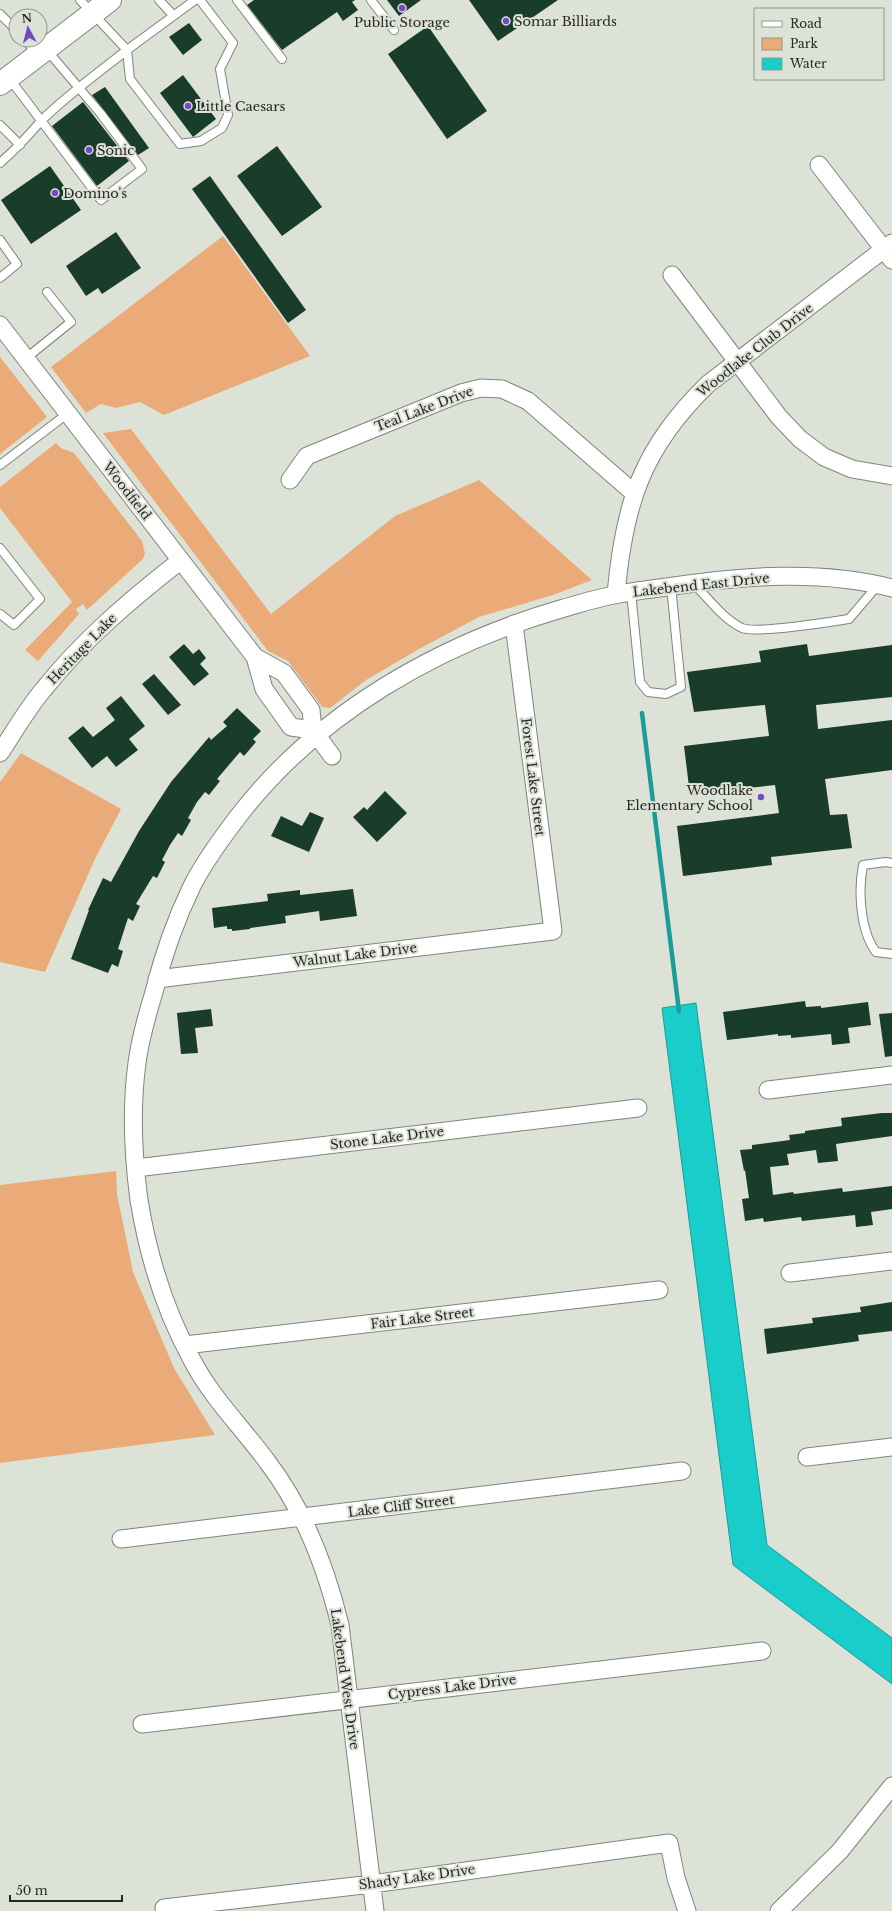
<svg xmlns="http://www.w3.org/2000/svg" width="892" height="1911" viewBox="0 0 892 1911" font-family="'Libre Baskerville',serif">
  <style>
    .green { fill: #eaab78 }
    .water { fill: #18cdca; stroke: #1c9c98 }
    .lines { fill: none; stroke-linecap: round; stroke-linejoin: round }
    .stream { stroke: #1c9c98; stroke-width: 4.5 }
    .building { fill: #193c2b }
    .lane-casing { stroke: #80847b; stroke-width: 10 }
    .street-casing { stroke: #80847b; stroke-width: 19 }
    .primary-casing { stroke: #80847b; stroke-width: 24 }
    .lane { stroke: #fff; stroke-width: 8 }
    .street { stroke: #fff; stroke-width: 17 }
    .primary { stroke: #fff; stroke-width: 22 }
    .poi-dot { fill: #714ac3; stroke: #dde2d7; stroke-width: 1.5 }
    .labels { text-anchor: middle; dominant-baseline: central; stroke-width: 4; stroke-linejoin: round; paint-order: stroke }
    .poi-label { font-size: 13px; fill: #262824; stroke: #dde2d7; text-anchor: start }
    .street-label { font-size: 13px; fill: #262824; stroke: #dde2d7 }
  </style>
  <rect width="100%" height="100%" fill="#dde2d7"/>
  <path class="green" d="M223 236 310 356 164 415 140 402 116 408 101 404 86 413 51 367Z
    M0 357 47 417 0 454Z
    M131 429 271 614 395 516 479 480 592 580 553 595 479 617 419 649 366 680 330 708 322 707 288 661 268 651 103 433Z
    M56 443 61 448 74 453 142 541 145 553 143 559 87 610 83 604 76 609 79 614 38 661 25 650 72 602 0 508V487Z
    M21 753 121 809 94 861 45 972 0 962V782Z
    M116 1171 117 1194 133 1272 174 1368 215 1435 0 1463V1185Z"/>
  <path class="water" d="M696 1003 767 1545 892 1638V1684L733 1565 662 1008Z"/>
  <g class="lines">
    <path class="stream" d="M642 713 679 1011"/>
  </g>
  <path class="building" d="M254 0H355L352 2 358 10 343 21 337 12 282 50 247 5Z
    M387 0H421L399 16Z
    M469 0H558L498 41Z
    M189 23 202 40 183 55 169 37Z
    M428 26 487 111 447 139 388 54Z
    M183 75 216 119 193 137 160 93Z
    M105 87 149 148 138 155 92 95Z
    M83 102 129 161 97 186 52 126Z
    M277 146 322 207 282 236 237 176Z
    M50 166 81 210 31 244 1 200Z
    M210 176 306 310 288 323 192 189Z
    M116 232 141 268 102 294 98 288 86 296 66 266Z
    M184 644 193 654 199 649 206 658 200 664 209 674 194 686 169 657Z
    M807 644 809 656 892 645V697L816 705 818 729 892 720V770L825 779 830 815 847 814 852 848 771 857 772 865 683 876 677 826 779 813 775 785 690 795 684 746 769 736 765 705 694 712 687 672 761 662 759 651Z
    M154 674 181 705 168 715 142 684Z
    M121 696 145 726 129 739 138 750 116 767 107 756 92 768 68 738 83 726 93 737 115 720 106 708Z
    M237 708 261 731 253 739 256 742 244 756 240 752 217 779 220 781 209 795 205 792 197 802 188 818 191 820 182 836 178 833 170 845 162 860 165 862 157 878 153 876 136 904 140 906 133 921 128 918 118 949 123 951 118 967 112 964 108 973 71 959 89 910H88L103 878 111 882 139 831 171 782 209 737 211 740 227 726 223 722Z
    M385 791 407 813 377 842 353 817 364 807 367 810Z
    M310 812 324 818 309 852 271 836 281 816 302 826Z
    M353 889 357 916 320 921 319 911 285 916 286 923 250 928V929L232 931V929H227V926L214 928 212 908 268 901 267 894 300 890V895Z
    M805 1001 806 1007 821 1006V1008L868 1002 871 1025 848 1028 850 1043 832 1045 831 1034 791 1038V1035L778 1036V1034L727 1040 723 1012Z
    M211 1009 213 1026 195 1028 198 1053 181 1054 177 1013Z
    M892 1013V1056L885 1057 879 1014Z
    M882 1113H892V1136L836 1144 838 1161 818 1163 816 1150 787 1154 789 1165 770 1167 773 1195 793 1192 794 1194 842 1188 843 1192 892 1186V1209L871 1212 873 1225 856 1227 855 1215 802 1221 801 1217 764 1222 763 1218 745 1221 742 1199 749 1198 745 1170 744 1171 740 1150 752 1149V1145L790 1140 789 1135 805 1133V1131L842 1126 841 1118Z
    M892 1302V1331L858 1335 859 1341 767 1354 764 1329 813 1323 812 1318 861 1312 860 1307Z"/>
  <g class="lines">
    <g class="lane-casing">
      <path id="lane" d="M159 0 173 15
        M195 0 127 50 130 79 180 144 201 141 222 128 228 115 220 69 233 43 200 0
        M237 0 282 59
        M371 0 394 30
        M0 14 16 30
        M25 40 38 54
        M9 78 101 200 142 169 101 114 46 49
        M0 125 20 145
        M0 163C15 150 28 136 41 121 67 95 98 73 127 50L80 0
        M0 240 17 264 0 278
        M25 359 71 322 47 292
        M0 465 67 414
        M0 548 40 599 14 625 0 614
        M694 584C708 598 723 619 742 628 756 634 829 622 849 619L878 585
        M631 592 640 682 648 692 666 694 681 687 671 586
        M892 863 886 862 863 865C858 890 860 931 876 952L892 954"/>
    </g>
    <g class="street-casing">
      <path id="street" d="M819 165 892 260
        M672 275 779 417 800 439 824 457 852 469 892 476
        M0 325 255 657 264 689 291 727 313 730
        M290 480 307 456 461 393 481 388 502 389 528 401 634 493
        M616 594C624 504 642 448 708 384L892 243
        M255 657 284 673 311 710 313 730
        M313 730 332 756
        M0 753C14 732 27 709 43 690 83 640 130 600 180 561
        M157 979 553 931 514 624
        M768 1090 892 1075
        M136 1168 638 1108
        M790 1273 892 1261
        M185 1345 659 1290
        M807 1457 892 1447
        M121 1539 682 1471
        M142 1724 762 1651
        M164 1908 372 1884 669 1843 676 1878 687 1911
        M375 1911 340 1625C326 1567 305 1512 269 1464 243 1428 213 1400 192 1360 165 1311 148 1255 139 1200 133 1155 131 1107 137 1063 140 1039 147 1015 154 992 163 956 176 919 192 886 204 862 221 839 237 818 317 713 439 644 564 608 582 603 601 597 619 594 635 591 651 589 667 587 740 576 820 569 892 588
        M779 1911 840 1851 892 1786"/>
    </g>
    <g class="primary-casing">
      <path id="primary" d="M0 84 110 0"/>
    </g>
    <use href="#lane" class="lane"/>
    <use href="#street" class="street"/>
    <use href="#primary" class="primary"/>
  </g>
  <g class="poi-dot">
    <circle cx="402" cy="8" r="4"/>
    <circle cx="506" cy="21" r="4"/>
    <circle cx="188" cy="106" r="4"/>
    <circle cx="89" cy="150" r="4"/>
    <circle cx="55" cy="193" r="4"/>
    <circle cx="761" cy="797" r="4"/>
  </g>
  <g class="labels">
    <g class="poi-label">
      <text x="514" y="21">Somar Billiards</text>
      <text x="402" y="22" text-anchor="middle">Public Storage</text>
      <text x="196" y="106">Little Caesars</text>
      <text x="97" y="150">Sonic</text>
      <text x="63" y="193">Domino's</text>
      <text x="753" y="790" text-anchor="end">Woodlake<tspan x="753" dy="15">Elementary School</tspan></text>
    </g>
    <g class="street-label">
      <text transform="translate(755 350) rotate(-38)">Woodlake Club Drive</text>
      <text transform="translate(424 409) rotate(-21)">Teal Lake Drive</text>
      <text transform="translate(127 491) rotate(52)">Woodfield</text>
      <text transform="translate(701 585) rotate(-6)">Lakebend East Drive</text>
      <text transform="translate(82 649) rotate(-46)">Heritage Lake</text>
      <text transform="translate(533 777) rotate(83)">Forest Lake Street</text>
      <text transform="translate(355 955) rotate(-7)">Walnut Lake Drive</text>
      <text transform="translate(387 1138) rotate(-7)">Stone Lake Drive</text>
      <text transform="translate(422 1318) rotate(-7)">Fair Lake Street</text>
      <text transform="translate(401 1506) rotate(-7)">Lake Cliff Street</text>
      <text transform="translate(345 1679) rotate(82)">Lakebend West Drive</text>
      <text transform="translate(452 1687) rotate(-7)">Cypress Lake Drive</text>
      <text transform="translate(417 1877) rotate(-8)">Shady Lake Drive</text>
    </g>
  </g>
  <rect x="754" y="8" width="130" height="72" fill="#dde2d7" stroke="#94988f"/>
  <rect x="762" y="21" width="20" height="6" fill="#ffffff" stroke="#94988f"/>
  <text x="790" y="28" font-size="12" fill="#262824">Road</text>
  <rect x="762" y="38" width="20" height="12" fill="#eaab78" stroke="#94988f"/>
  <text x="790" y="48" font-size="12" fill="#262824">Park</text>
  <rect x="762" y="58" width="20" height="12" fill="#18cdca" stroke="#94988f"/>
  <text x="790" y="68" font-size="12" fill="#262824">Water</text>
  <g transform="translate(28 28) rotate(353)"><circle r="19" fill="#dde2d7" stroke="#94988f"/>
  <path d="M0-3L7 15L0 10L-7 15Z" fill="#714ac3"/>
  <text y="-6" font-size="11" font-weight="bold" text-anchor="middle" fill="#262824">N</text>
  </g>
  <path d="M10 1895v6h112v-6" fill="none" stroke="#262824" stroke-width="2"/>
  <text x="16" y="1895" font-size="12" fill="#262824" stroke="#dde2d7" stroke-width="3" paint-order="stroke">50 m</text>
</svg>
